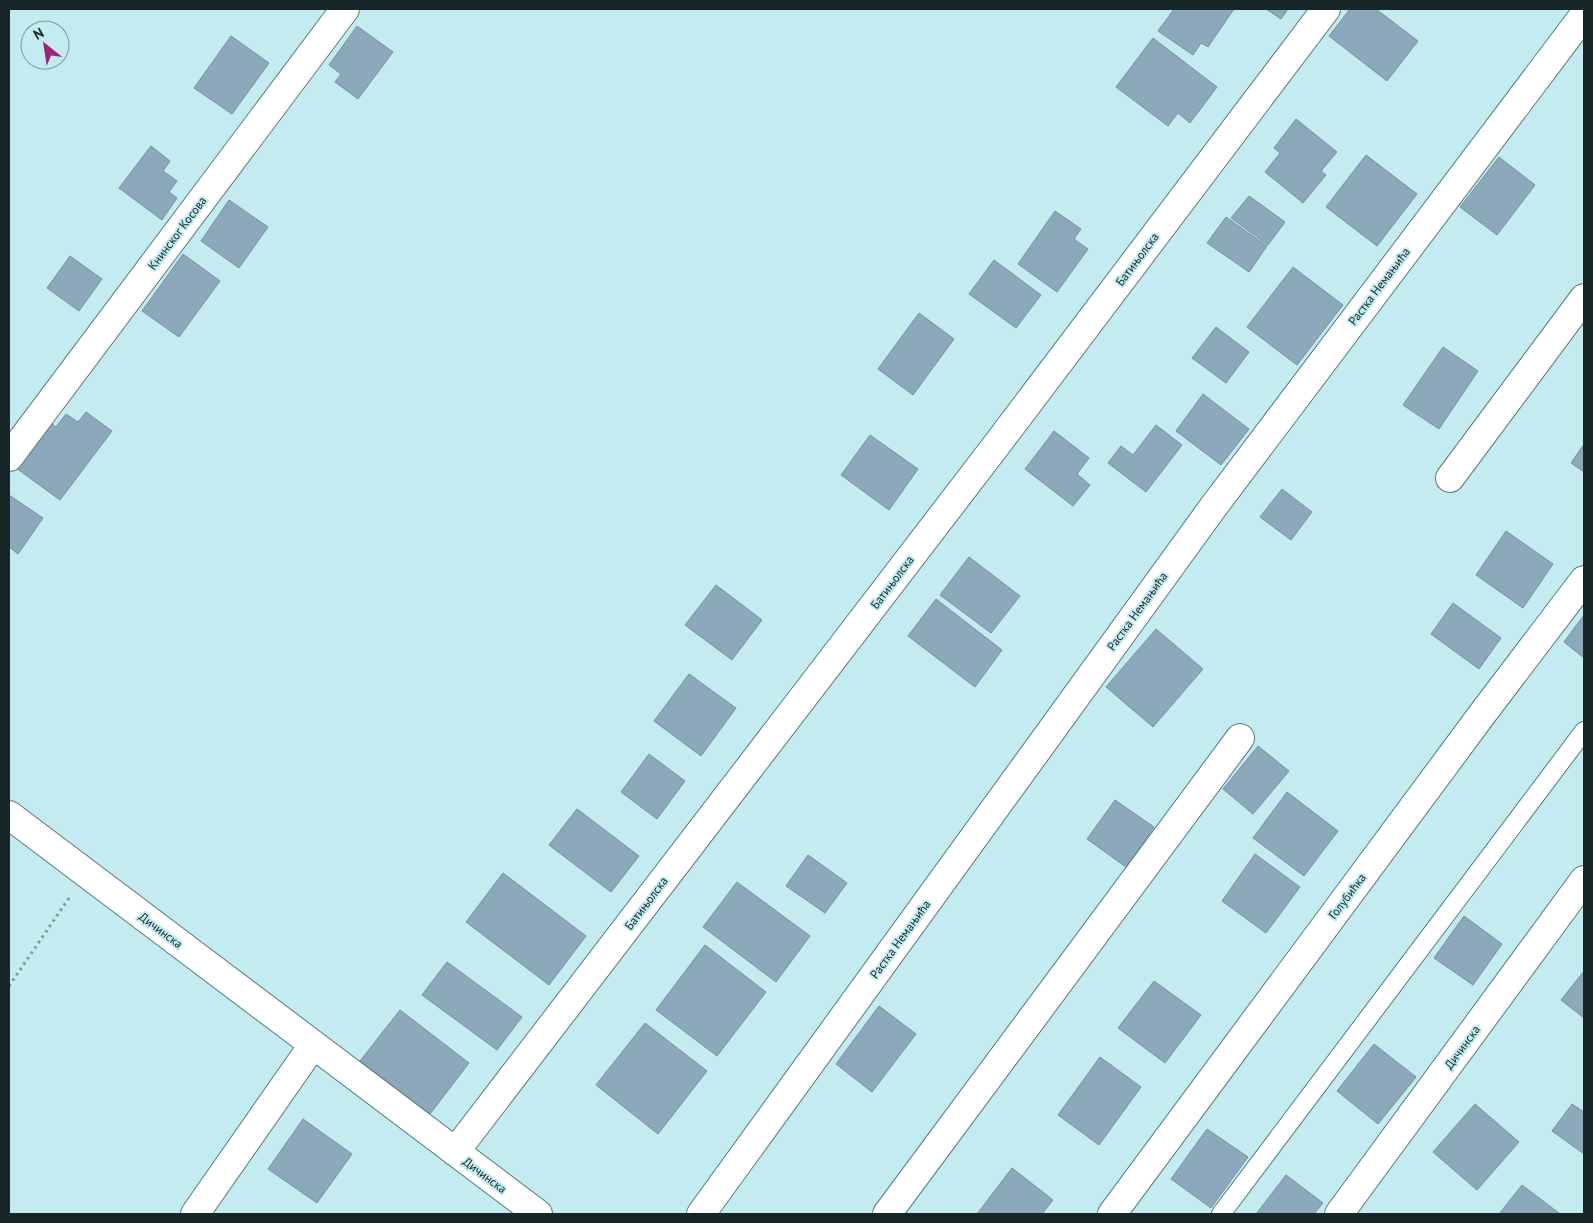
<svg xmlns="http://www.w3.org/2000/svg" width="1593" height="1223" viewBox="0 0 1593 1223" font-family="'PT Sans',sans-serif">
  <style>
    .building { fill: #8ba9ba; stroke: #7492a1 }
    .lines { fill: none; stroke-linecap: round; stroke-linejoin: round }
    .service-casing { stroke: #577a7e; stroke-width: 20 }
    .minor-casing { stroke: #577a7e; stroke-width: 30 }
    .path { stroke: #7d9a9c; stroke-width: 3; stroke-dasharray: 2.5 4; stroke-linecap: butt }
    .service { stroke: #fff; stroke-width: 18 }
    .minor { stroke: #fff; stroke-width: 28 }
    .labels { text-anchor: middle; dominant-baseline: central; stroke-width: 4; stroke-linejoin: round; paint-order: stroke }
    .street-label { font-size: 12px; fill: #172627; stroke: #c4ebef }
  </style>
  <rect width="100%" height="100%" fill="#c4ebef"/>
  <path class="building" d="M1174 9H1234L1208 47 1201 43 1193 55 1158 31Z
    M1266 9H1288L1281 19Z
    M1350 9H1376L1418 41 1387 81 1329 36Z
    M357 26 393 52 358 99 335 82 341 74 329 65Z
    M231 36 269 63 232 114 194 88Z
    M1153 38 1217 87 1190 123 1178 113 1168 126 1116 87Z
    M1296 119 1337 152 1321 171 1326 175 1303 203 1265 172 1280 153 1274 148Z
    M151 146 170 161 163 171 177 181 169 192 177 198 162 220 119 188Z
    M1366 155 1417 194 1377 246 1326 207Z
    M1499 157 1535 185 1497 235 1460 207Z
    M1249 196 1285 222 1268 245 1231 218Z
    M229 200 268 227 239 268 201 241Z
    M1055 211 1081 229 1074 239 1088 249 1057 292 1018 264Z
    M1226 217 1267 246 1249 272 1207 243Z
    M183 254 220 281 179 337 142 311Z
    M70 256 102 279 79 311 47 288Z
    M994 260 1041 295 1016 328 969 294Z
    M1293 267 1343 305 1297 365 1247 327Z
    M919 313 954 339 913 395 878 369Z
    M1216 327 1249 352 1226 383 1192 358Z
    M1443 347 1478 371 1439 429 1403 405Z
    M1203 394 1249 429 1221 465 1176 431Z
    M86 412 112 431 60 500 16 468 50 422 56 427 66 414 78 422Z
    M1156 425 1182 445 1146 492 1108 463 1121 446 1133 455Z
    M1054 431 1089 458 1077 474 1090 485 1073 506 1025 469Z
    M870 435 918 469 889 510 841 475Z
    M1584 444V472L1571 463Z
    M1282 489 1312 512 1291 540 1260 517Z
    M9 495 43 518 18 554 9 547Z
    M1506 531 1553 564 1523 608 1476 575Z
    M969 557 1020 596 991 633 940 595Z
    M716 585 762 620 732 660 685 625Z
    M936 599 1002 650 975 687 908 636Z
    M1453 603 1501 638 1479 669 1431 634Z
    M1584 615V658L1564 642Z
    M1156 629 1203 669 1153 727 1106 687Z
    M689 674 736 708 701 756 654 721Z
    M1258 746 1289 771 1253 814 1223 789Z
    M649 754 685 781 657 819 621 792Z
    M1287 792 1338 831 1304 876 1253 838Z
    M1115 800 1154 827 1126 867 1087 839Z
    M577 809 639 856 611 892 549 845Z
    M1255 854 1300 887 1266 933 1222 901Z
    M808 855 847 883 825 913 786 886Z
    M503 873 586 936 549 985 466 922Z
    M737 882 810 936 776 982 703 927Z
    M1464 916 1502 944 1473 985 1434 958Z
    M705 945 766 992 717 1056 656 1010Z
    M447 962 522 1017 497 1050 422 995Z
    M1584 971V1018L1561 1000Z
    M1154 981 1201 1015 1165 1063 1118 1028Z
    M879 1006 916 1034 872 1092 836 1064Z
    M400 1010 469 1063 430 1114 360 1061Z
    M645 1023 707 1071 658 1134 596 1085Z
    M1374 1044 1416 1077 1378 1124 1337 1091Z
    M1100 1057 1141 1087 1099 1145 1058 1115Z
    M1475 1104 1519 1142 1477 1190 1433 1152Z
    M1572 1104 1584 1112V1154L1552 1131Z
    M303 1119 352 1154 317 1203 268 1169Z
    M1207 1129 1248 1157 1211 1208 1171 1179Z
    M1012 1168 1053 1200 1042 1214H977Z
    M1286 1175 1323 1203 1314 1214H1256Z
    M1522 1185 1559 1213 1558 1214H1499Z"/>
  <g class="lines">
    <g class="service-casing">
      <path id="service" d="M1221 1214 1584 731"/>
    </g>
    <g class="minor-casing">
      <path id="minor" d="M9 457 345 9
        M1450 478 1584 298
        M9 815 538 1214
        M455 1152 998 443 1326 9
        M195 1214 313 1045
        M701 1214 1214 506 1584 15
        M887 1214 1240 738
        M1112 1214 1483 713 1584 580
        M1339 1214 1584 880"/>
    </g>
    <path class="path" d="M9 986 69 898"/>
    <use href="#service" class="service"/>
    <use href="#minor" class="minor"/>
  </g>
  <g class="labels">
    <g class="street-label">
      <text transform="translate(177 233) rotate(-53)">Книнског Косова</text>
      <text transform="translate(1137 259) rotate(-53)">Батињолска</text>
      <text transform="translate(1379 286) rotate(-53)">Растка Немањића</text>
      <text transform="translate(892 582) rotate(-53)">Батињолска</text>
      <text transform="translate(1137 611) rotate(-54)">Растка Немањића</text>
      <text transform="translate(1347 896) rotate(-53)">Голубићка</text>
      <text transform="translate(646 903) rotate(-53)">Батињолска</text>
      <text transform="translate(161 930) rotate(37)">Дичинска</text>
      <text transform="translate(900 939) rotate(-54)">Растка Немањића</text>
      <text transform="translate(1462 1047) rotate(-54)">Дичинска</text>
      <text transform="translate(485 1175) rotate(37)">Дичинска</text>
    </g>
  </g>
  <rect width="1593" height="1223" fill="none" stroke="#172627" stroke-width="20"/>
  <g transform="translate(45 45) rotate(330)"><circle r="24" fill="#c4ebef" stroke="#7f9c9f"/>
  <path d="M0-4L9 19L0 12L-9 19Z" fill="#9c247e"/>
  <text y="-8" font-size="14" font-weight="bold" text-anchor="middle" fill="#172627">N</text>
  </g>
</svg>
